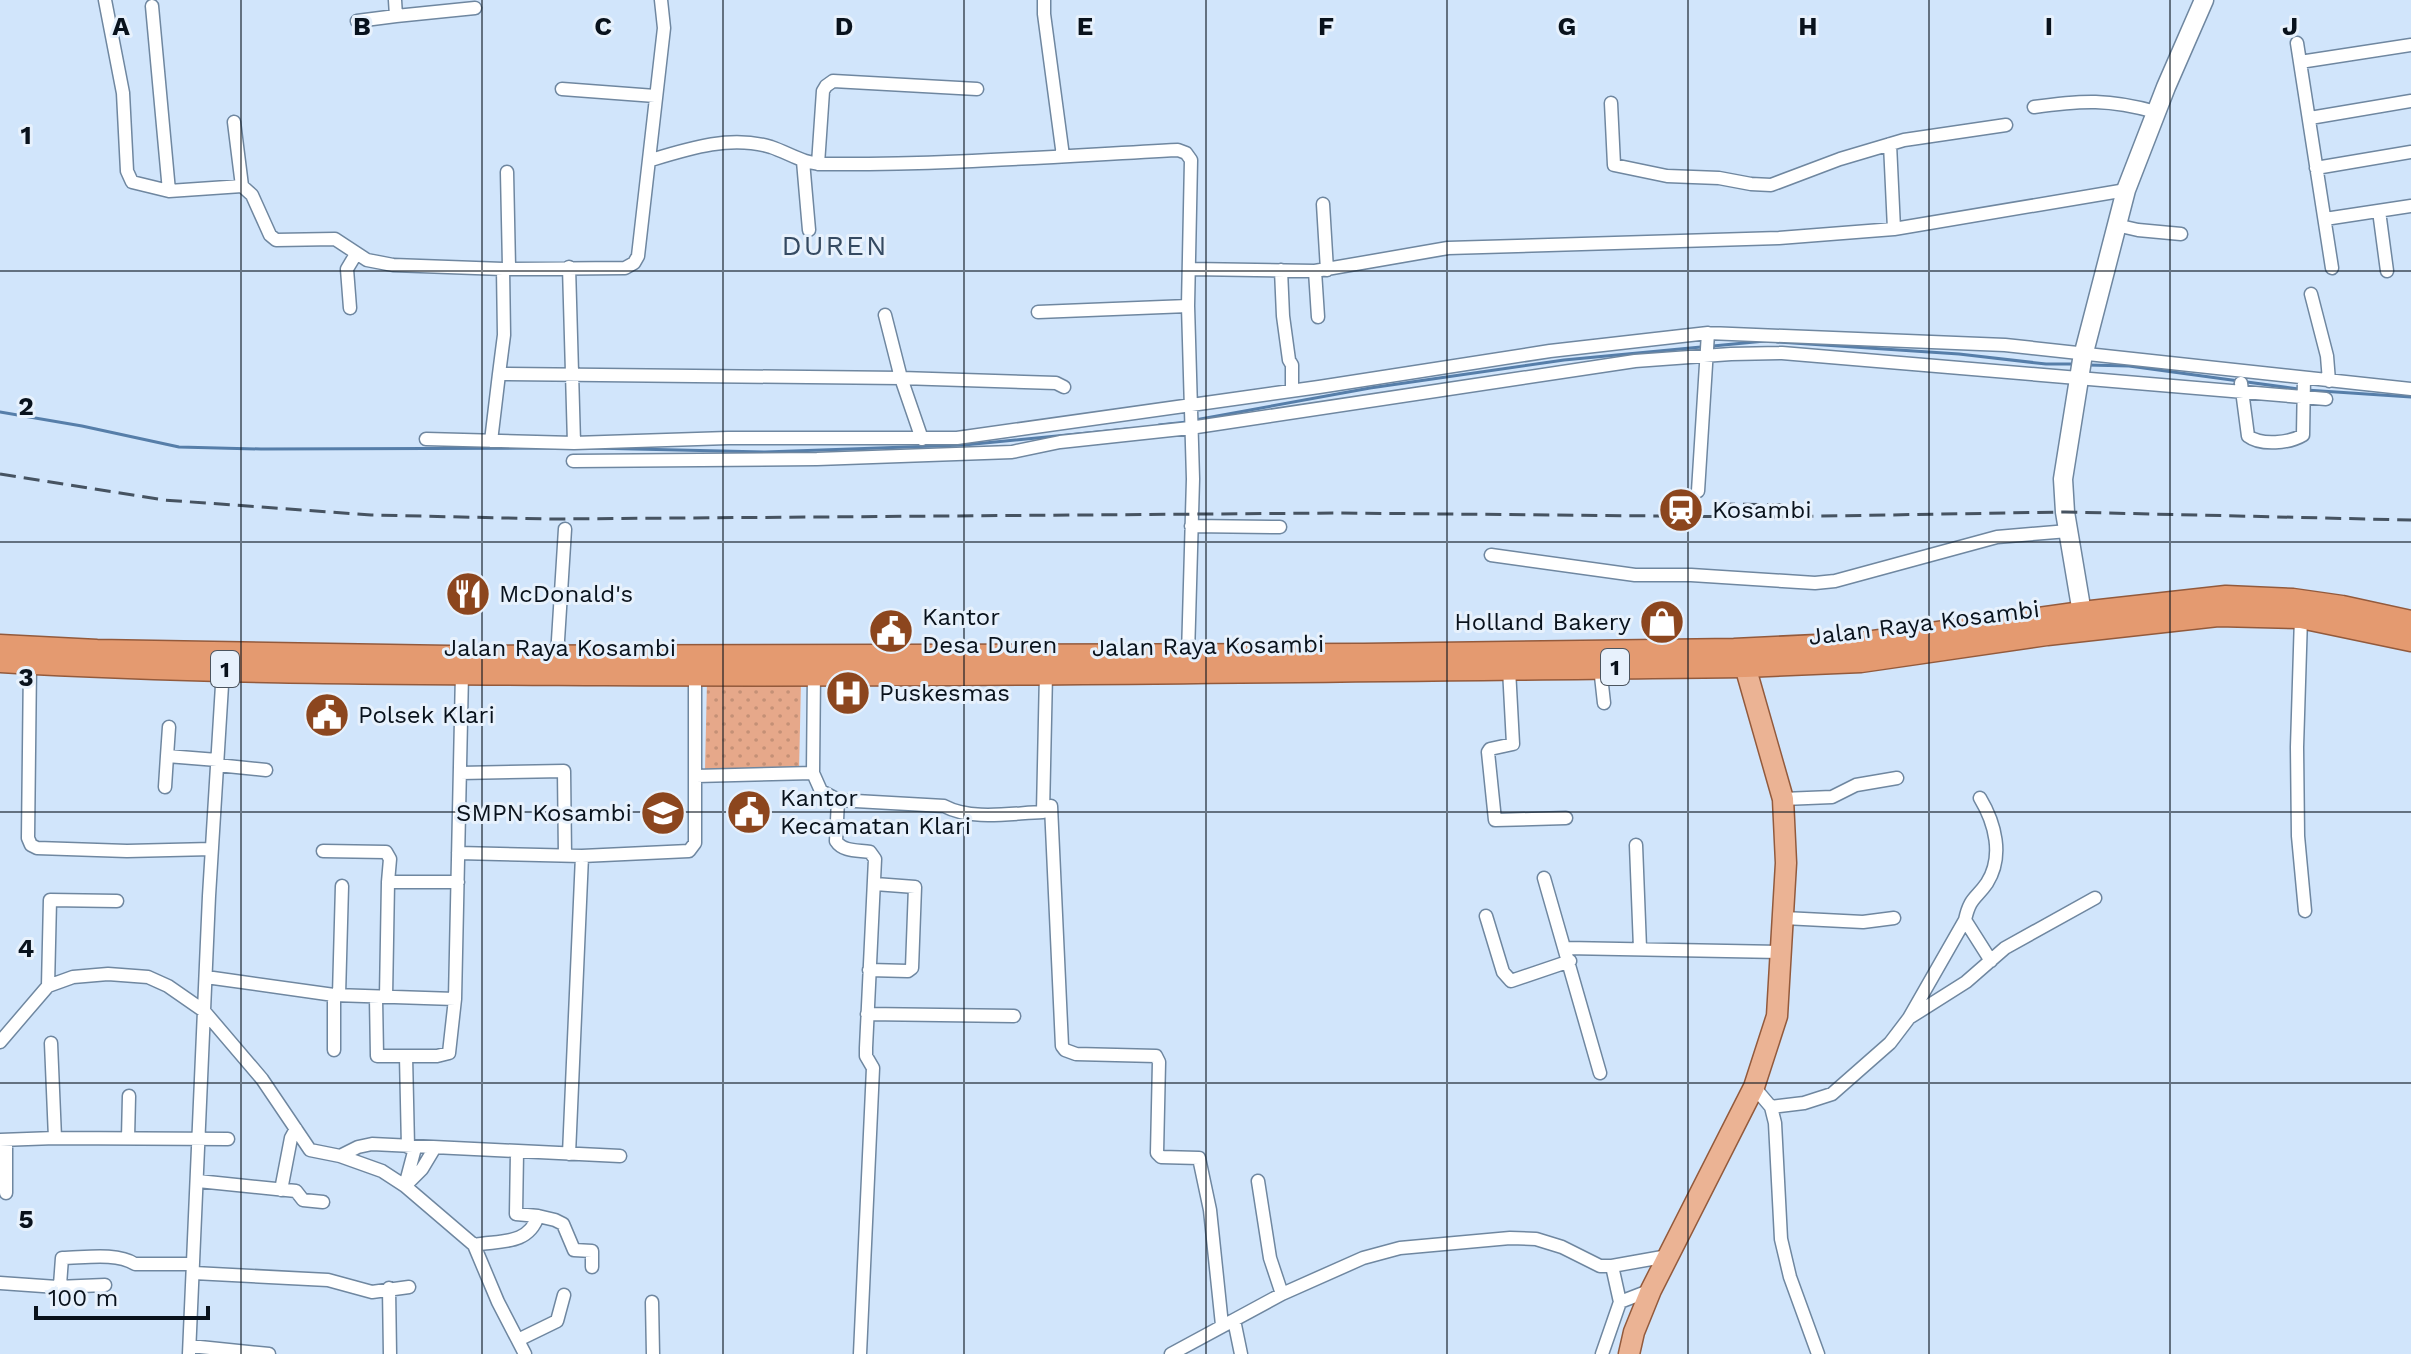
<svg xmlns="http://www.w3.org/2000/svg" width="2411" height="1354" viewBox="0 0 2411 1354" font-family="'Work Sans',sans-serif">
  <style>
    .park { fill: url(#park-dots) }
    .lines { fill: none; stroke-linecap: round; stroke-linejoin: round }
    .stream { stroke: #567ea9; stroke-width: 3 }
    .minor-casing { stroke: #6f87a0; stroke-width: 15 }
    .secondary-casing { stroke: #6f87a0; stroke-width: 21 }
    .primary-casing { stroke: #935a3c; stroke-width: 23 }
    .trunk-casing { stroke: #935a3c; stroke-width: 25 }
    .minor { stroke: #fff; stroke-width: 12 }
    .secondary { stroke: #fff; stroke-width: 18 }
    .primary { stroke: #ebb394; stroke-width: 20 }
    .trunk { stroke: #e49a70; stroke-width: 22 }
    .rail { stroke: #465361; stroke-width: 3; stroke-dasharray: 16 8; stroke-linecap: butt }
    .grid { fill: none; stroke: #09121c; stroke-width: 2; stroke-opacity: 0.55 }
    .labels { text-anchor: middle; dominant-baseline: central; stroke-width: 6; stroke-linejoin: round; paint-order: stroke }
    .shield { fill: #e7f1fc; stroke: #4c555f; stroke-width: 2 }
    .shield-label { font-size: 22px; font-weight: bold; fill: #09121c }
    .poi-label { font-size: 24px; fill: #09121c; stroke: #e7f1fc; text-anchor: start }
    .street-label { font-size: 24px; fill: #09121c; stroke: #e7f1fc }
    .quarter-label { font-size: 28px; letter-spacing: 2px; fill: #354a61; stroke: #e7f1fc }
    .grid-label { font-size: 26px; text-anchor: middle; font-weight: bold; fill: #09121c; stroke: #e7f1fc; stroke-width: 6; stroke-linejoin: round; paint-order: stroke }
  </style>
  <defs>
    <pattern id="park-dots" width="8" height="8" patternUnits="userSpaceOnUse" patternTransform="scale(2)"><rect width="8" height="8" fill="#e6a88a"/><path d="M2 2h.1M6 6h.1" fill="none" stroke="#c49076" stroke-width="1.8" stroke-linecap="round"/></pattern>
  </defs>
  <rect width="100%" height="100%" fill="#d1e5fb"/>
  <path class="park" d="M707 680 801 682 799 772 705 771Z"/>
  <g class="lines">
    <path class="stream" d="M1777 342 1959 354 2046 364H2076
      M1713 346 1765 341
      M2088 365 2129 366 2239 381
      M2247 382 2298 389
      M2306 390 2411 397
      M0 412 82 426 179 447 261 449 553 448
      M1195 420 1370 388 1564 360 1701 347
      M1159 425 1187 422
      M592 448 765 452 964 445 1128 429"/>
    <g class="minor-casing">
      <path id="minor" d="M105 0 123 93 127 171 132 182 169 191 242 186
        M395 0 396 16 475 8
        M1044 0V14L1063 156
        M152 6 169 191
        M357 21 396 16
        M2297 43 2332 268
        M2300 62 2411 45
        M562 89 655 96
        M1611 103 1614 165 1667 176 1719 178 1751 184 1771 185 1840 159 1904 140 2006 125
        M2034 107C2083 100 2109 99 2156 112
        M2310 118 2411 101
        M234 122 242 186 252 195 270 235 276 240 335 239 367 260 393 265 503 269 625 268 634 263 638 256 664 28 661 0
        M1890 144 1894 229
        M651 160C690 148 731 135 771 147 789 153 804 164 823 164 942 165 1060 156 1178 150L1186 153 1191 160 1188 306 1193 479 1188 655
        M803 161 809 230
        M818 164 823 91 826 86 833 81 977 89
        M2316 168 2411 152
        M507 172 509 267
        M1323 204 1327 270
        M2379 211 2387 271
        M2325 219 2411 206
        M2116 225 2138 230 2181 234
        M569 267 574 443
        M503 269 504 335 499 374 901 378 1056 383 1064 387
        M1191 269 1315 271 1448 248 1779 238 1894 229 2126 190
        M1281 270 1283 316 1289 360 1292 365V390
        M1315 271 1318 317
        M2311 294 2327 356 2329 381
        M350 308 347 269 356 254
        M1038 312 1188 306
        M885 315 901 378 922 439
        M2241 383 2248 436C2261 446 2290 443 2303 435L2304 378
        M426 439 574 443 728 438H957L1319 387 1550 351 1708 333 2005 345 2411 389
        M491 441 499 374
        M573 461 817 459 1012 452 1060 442 1190 428 1635 361 1731 354 1782 353 2326 399
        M1698 491 1708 333
        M1191 526 1280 527
        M1491 555 1635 575H1691L1815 583 1835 581 1997 537 2068 531
        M2301 617 2297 747 2298 836 2305 911
        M557 656 565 529
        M30 663 28 838 31 845 37 848 127 851 212 849
        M1600 667 1604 703
        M1509 669 1513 744 1490 749 1488 752 1495 820 1566 818
        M814 672 813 773 821 791 838 800 836 841C843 852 858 850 870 852L875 859 866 1048V1056L873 1068 860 1354
        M167 756 169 727
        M217 765 266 770
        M460 773 564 771 565 856
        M696 776 813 773
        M165 787 167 756 217 760
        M1980 798C1995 823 2004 856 1987 883 1976 899 1970 897 1965 920L1991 961
        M1783 799 1832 797 1856 785 1897 778
        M838 800 944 806C972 821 1012 813 1043 812L1046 673
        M1051 806 1062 1046 1065 1050 1076 1054 1156 1056 1159 1062 1157 1153 1161 1157 1199 1158 1210 1210 1222 1325
        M1636 845 1640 948
        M323 851 386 852 390 859 388 882
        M458 853 582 856 689 851 695 843V675
        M1544 878 1600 1073
        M1486 916 1503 972 1511 981 1570 961
        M1784 918 1863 922 1894 918
        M1566 948 1782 952
        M869 970 908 971 912 968 915 887 875 884
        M206 977 334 995 455 999
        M48 986 50 900 117 901
        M339 995 342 886
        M386 997 388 882H458
        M376 998 377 1056H437L449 1053 455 999 462 673
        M867 1014 1014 1016
        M1909 1018 1965 920
        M0 1042 48 986 73 977 108 974 148 977 168 986 204 1011 262 1079 310 1150 340 1156 382 1171 405 1186 474 1245 498 1302 525 1354
        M51 1043 55 1138
        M334 1050V995
        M406 1056 408 1147
        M1754 1087 1771 1107 1775 1123 1781 1239 1790 1277 1818 1354
        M1771 1107 1804 1103 1832 1094 1890 1043 1909 1018 1966 982 2005 948 2095 898
        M128 1138 129 1096
        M0 1140 55 1138 228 1139
        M569 1154 582 856
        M340 1156 358 1147 372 1144 620 1156
        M198 1181 296 1191 303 1200 323 1202
        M1258 1181 1270 1258 1282 1294
        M405 1186 422 1169 434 1149
        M405 1186 415 1148
        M281 1190 291 1138 296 1129
        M6 1193V1140
        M538 1216 555 1220 563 1224 574 1250 592 1251V1267
        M474 1245C499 1240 528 1246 538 1216L516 1214 517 1152
        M1612 1266 1620 1302
        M194 1273 328 1280 372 1292 409 1287
        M0 1283 57 1287 105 1285
        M60 1285 62 1258C83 1258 116 1252 135 1264H193
        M389 1288 390 1354
        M652 1302 653 1354
        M1234 1320 1241 1354
        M518 1340 557 1321 564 1295
        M190 1346 269 1354
        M189 1354 209 896 223 669
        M1171 1354 1282 1294 1363 1258 1400 1248 1510 1238 1536 1239 1562 1247 1600 1266H1612L1668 1256
        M1602 1354 1620 1302 1651 1290"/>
    </g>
    <g class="secondary-casing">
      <path id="secondary" d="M2082 613 2065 512 2063 479 2082 360 2126 190 2166 87 2204 0"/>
    </g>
    <g class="primary-casing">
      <path id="primary" d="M1629 1354 1634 1332 1651 1290 1754 1087 1777 1016 1786 863 1783 799 1745 666"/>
    </g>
    <g class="trunk-casing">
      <path id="trunk" d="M0 646 97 651 449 657 1364 655 1734 650 1859 644 2082 613 2226 597 2293 600 2342 607 2411 622
        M0 661C201 673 403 673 605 674 985 676 1365 670 1745 666L1861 661 2047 634 2218 615 2301 617 2411 640"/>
    </g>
    <use href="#minor" class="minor"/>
    <use href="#secondary" class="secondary"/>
    <use href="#primary" class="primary"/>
    <use href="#trunk" class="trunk"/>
    <path class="rail" d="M0 474 164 500 371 515 552 519 1341 513 1767 517 2065 512 2411 520
      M1719 504 1799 505"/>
  </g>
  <path class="grid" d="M241 0V1354M482 0V1354M723 0V1354M964 0V1354M1206 0V1354M1447 0V1354M1688 0V1354M1929 0V1354M2170 0V1354M0 271H2411M0 542H2411M0 812H2411M0 1083H2411"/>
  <defs>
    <g id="station-disc" transform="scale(2.3)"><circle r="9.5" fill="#8c461e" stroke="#e7f1fc"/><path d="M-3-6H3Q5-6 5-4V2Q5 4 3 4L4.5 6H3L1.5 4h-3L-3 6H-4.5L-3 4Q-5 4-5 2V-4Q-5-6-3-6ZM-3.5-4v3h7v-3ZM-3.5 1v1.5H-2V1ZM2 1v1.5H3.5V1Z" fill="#fff"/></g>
    <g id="restaurant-disc" transform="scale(2.3)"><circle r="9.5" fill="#8c461e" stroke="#e7f1fc"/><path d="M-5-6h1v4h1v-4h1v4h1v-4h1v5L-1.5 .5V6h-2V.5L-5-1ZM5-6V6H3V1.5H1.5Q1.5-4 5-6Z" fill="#fff"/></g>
    <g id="shop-disc" transform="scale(2.3)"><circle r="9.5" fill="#8c461e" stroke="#e7f1fc"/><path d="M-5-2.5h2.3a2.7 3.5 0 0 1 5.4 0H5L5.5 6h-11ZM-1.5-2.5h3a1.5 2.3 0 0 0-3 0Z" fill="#fff"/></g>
    <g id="civic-disc" transform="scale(2.3)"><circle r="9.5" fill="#8c461e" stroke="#e7f1fc"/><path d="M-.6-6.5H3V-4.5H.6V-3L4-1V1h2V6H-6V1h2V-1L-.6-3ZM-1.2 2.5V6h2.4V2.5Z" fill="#fff"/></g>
    <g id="hospital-disc" transform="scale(2.3)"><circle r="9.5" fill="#8c461e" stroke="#e7f1fc"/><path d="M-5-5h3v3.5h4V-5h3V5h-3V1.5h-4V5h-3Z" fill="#fff"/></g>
    <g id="school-disc" transform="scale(2.3)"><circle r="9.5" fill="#8c461e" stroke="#e7f1fc"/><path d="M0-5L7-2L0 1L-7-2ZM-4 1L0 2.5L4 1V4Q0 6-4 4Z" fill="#fff"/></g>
  </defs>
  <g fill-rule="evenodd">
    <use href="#station-disc" x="1681" y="510"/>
    <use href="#restaurant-disc" x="468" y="594"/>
    <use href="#shop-disc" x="1662" y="622"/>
    <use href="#civic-disc" x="891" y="631"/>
    <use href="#hospital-disc" x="848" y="693"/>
    <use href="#civic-disc" x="327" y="715"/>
    <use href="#civic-disc" x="749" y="812"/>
    <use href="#school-disc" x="663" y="813"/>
  </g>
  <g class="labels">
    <g class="shield">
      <rect x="1601" y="649" width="28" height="36" rx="6"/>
      <rect x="211" y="651" width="28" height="36" rx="6"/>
    </g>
    <g class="shield-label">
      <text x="1615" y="667">1</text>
      <text x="225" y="669">1</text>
    </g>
    <g class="poi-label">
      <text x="1712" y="510">Kosambi</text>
      <text x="499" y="594">McDonald's</text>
      <text x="922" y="617">Kantor<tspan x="922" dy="28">Desa Duren</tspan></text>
      <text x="1631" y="622" text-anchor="end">Holland Bakery</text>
      <text x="879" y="693">Puskesmas</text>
      <text x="358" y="715">Polsek Klari</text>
      <text x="780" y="798">Kantor<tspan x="780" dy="28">Kecamatan Klari</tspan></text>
      <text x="632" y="813" text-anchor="end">SMPN Kosambi</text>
    </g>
    <g class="street-label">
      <text transform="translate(1924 623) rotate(-7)">Jalan Raya Kosambi</text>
      <text transform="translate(1208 646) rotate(-1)">Jalan Raya Kosambi</text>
      <text x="560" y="648">Jalan Raya Kosambi</text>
    </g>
    <g class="quarter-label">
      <text x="835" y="245">DUREN</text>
    </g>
  </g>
  <g class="grid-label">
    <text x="121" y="35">A</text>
    <text x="362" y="35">B</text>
    <text x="603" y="35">C</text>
    <text x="844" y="35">D</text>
    <text x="1085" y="35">E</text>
    <text x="1326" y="35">F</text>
    <text x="1567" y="35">G</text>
    <text x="1808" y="35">H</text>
    <text x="2049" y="35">I</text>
    <text x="2290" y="35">J</text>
    <text x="26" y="144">1</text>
    <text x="26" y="415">2</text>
    <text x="26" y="686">3</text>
    <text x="26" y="957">4</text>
    <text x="26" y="1228">5</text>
  </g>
  <path d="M36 1306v12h172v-12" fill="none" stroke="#09121c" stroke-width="4"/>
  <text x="48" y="1306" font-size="24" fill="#09121c" stroke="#e7f1fc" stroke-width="6" paint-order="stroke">100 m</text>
</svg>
